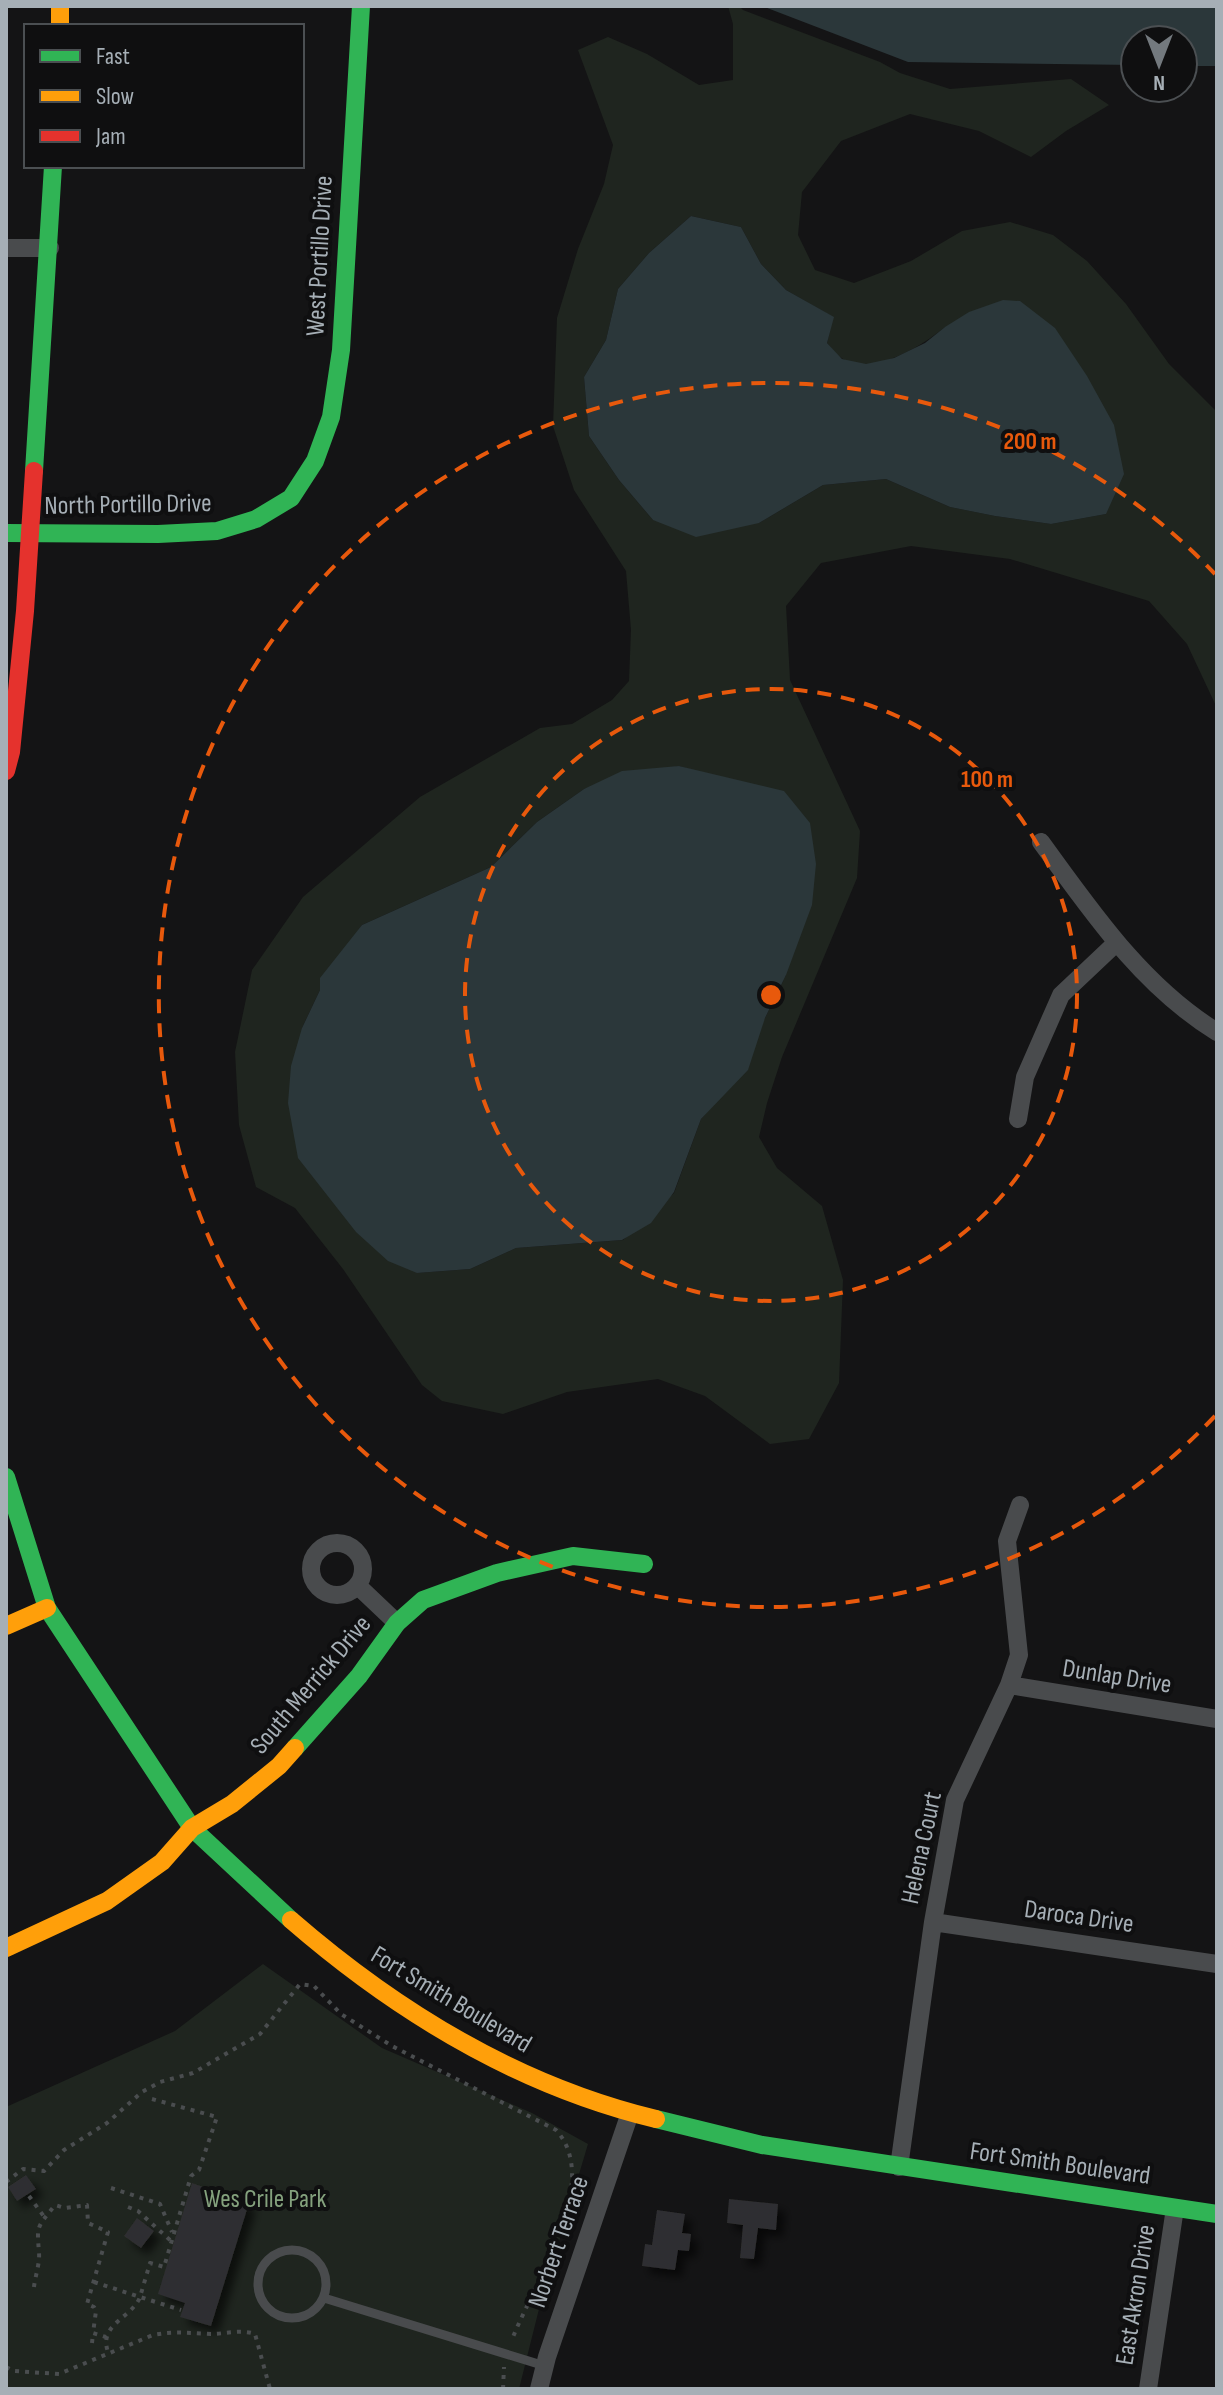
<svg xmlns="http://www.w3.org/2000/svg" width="1223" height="2395" viewBox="0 0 1223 2395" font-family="'Sofia Sans Condensed',sans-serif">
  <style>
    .green { fill: #1f251f; fill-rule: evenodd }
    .water { fill: #2b373a }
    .building { fill: #2f2f30; filter: url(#shadow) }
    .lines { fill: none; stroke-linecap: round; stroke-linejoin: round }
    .path { stroke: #4a4d4f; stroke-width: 4; stroke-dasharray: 4 6; stroke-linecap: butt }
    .lane { stroke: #494b4d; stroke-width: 9 }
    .street { stroke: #494b4d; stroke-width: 18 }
    .fast { stroke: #30b455; stroke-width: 18 }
    .slow { stroke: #ff9f0a; stroke-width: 18 }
    .jam { stroke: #e5322d; stroke-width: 18 }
    .ring { fill: none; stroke: #e8590c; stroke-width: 4; stroke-dasharray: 14 10 }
    .labels { text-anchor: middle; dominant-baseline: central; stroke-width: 8; stroke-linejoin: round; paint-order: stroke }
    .street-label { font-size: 26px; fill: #a6afb6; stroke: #0f0f10 }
    .park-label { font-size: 26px; fill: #84a17d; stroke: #0f0f10 }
    .centre { fill: #e8590c; stroke: #0f0f10; stroke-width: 4 }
    .ring-label { font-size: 24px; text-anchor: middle; font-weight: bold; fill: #e8590c; stroke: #0f0f10; stroke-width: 8; stroke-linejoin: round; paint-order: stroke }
  </style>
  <defs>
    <filter id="shadow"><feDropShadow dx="7" dy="7" stdDeviation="4" flood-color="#0009"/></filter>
  </defs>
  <rect width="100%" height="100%" fill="#141415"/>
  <path class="green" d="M728 6H739L743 10 880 62 900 73 950 89 1071 79 1109 105 1066 131 1031 157 979 131 910 114 841 141 802 192 798 235 815 270 854 283 911 261 962 231 1010 222 1053 235 1087 261 1126 304 1169 364 1217 412V708L1187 644 1149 601 1010 559 911 546 821 563 786 606 790 680 860 831 857 878 782 1057 767 1103 759 1137 777 1168 822 1206 843 1280 839 1383 809 1439 770 1444 705 1396 658 1379 567 1392 503 1414 442 1401 422 1385 343 1269 295 1208 256 1187 239 1125 235 1052 252 970 303 897 420 797 540 728 572 724 612 700 629 681 631 630 626 571 574 490 553 426 557 318 578 249 604 184 613 145 578 50 608 37 647 54 699 85 733 80V24ZM691 216 741 227 761 264 786 290 833 317 827 343C831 347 835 354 840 357 870 379 922 346 945 327L1106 514 1051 524 995 516 950 507 886 479 823 485 759 523 653 520 619 480 589 436 584 377 606 340 618 289 649 253ZM679 766 714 776 786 975 765 1018 721 1096 701 1119 674 1193 623 1240 516 1248 470 1269 417 1273 302 1028 320 990 362 925 491 867 537 822 584 789Z
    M263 1964 382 2048 532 2113 588 2144 539 2309 519 2389H6V2107L175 2031Z"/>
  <path class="water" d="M762 6H1217V66H1183V40H1135V65L908 62Z
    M691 216 741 227 761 264 786 290 834 317 827 343 842 359 866 364 894 358 925 343 945 327 969 312 1003 300 1020 301 1055 328 1087 376 1114 425 1124 474 1106 514 1051 524 995 516 950 507 886 479 823 485 759 523 696 537 653 520 619 480 589 436 584 377 606 340 618 289 649 253Z
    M679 766 784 791 810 823 816 864 812 905 786 975 765 1018 748 1070 701 1119 674 1192 651 1223 622 1240 516 1248 470 1269 417 1273 388 1261 356 1232 298 1158 288 1103 291 1066 302 1028 320 990V978L362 925 491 867 537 822 584 789 622 771Z"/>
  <path class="building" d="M26 2175 36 2189 17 2201 8 2187Z
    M192 2183 249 2203 211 2326 180 2317 185 2303 158 2294Z
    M729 2199 778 2204 776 2230 758 2228 754 2259 740 2258 743 2225 727 2223Z
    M657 2210 685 2214 682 2233 691 2234 689 2251 678 2250 675 2270 642 2266 645 2244 652 2245Z
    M137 2218 154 2231 141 2248 124 2236Z"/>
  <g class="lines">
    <path class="path" d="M152 2099 217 2117 199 2170 191 2176 164 2267 150 2263 140 2297 181 2310
      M6 2182 23 2169 44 2171 64 2150 107 2123 142 2092 160 2082 193 2073 260 2034 300 1984 314 1986 341 2014 392 2046 556 2130C603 2181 534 2284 513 2337
      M111 2188 160 2204 172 2232
      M29 2196 45 2218
      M128 2207 138 2211 171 2241
      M94 2282 140 2297C132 2318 98 2324 108 2352
      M34 2287C35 2277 40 2263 39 2253 37 2225 36 2229 55 2205L65 2208 87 2205 88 2223 108 2232 87 2304 94 2307 96 2311 93 2333 106 2337
      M92 2343 93 2333
      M6 2367 14 2371 59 2374 153 2335C173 2331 191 2333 211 2334 225 2334 241 2329 255 2334L270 2389
      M503 2389 504 2367"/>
    <path class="lane" d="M258 2284a34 34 0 1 1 68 0a34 34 0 1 1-68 0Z
      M324 2298 545 2366"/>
    <path class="street" d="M6 248H50
      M1041 842C1092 912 1142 986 1217 1032
      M1018 1119 1025 1077 1061 995 1115 944
      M311 1569a26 26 0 1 1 52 0a26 26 0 1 1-52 0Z
      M358 1586 397 1623
      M1009 1685 1217 1719
      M933 1922 1217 1964
      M899 2167 933 1922 955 1800 1009 1685 1019 1655 1007 1541 1020 1505
      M539 2389 547 2357 630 2113
      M1148 2389 1175 2208"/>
    <path class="fast" d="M34 471 53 166
      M6 533 158 534 217 531 256 519 291 498 315 461 331 417 341 350 361 6
      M6 1477 47 1608 192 1828 291 1920
      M295 1748 359 1676 397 1623 423 1600 497 1573 573 1556 644 1564
      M656 2119 762 2145 1217 2214"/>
    <path class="slow" d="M60 6V26
      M6 1626 47 1608
      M291 1920C397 2012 519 2086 656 2119
      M6 1948 107 1901 162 1862 192 1828 232 1804 279 1766 295 1748"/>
    <path class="jam" d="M6 771 11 752 25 611 34 471"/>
  </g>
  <g class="ring">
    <circle cx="771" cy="995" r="306"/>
    <path d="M1215 1416A612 612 0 1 1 1215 574"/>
  </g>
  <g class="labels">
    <g class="street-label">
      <text transform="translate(320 256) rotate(-87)">West Portillo Drive</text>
      <text transform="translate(128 505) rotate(-1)">North Portillo Drive</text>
      <text transform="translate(1117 1677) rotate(9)">Dunlap Drive</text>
      <text transform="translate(311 1685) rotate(-50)">South Merrick Drive</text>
      <text transform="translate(922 1848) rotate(-78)">Helena Court</text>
      <text transform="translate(1079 1917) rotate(8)">Daroca Drive</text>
      <text transform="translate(451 2000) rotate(31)">Fort Smith Boulevard</text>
      <text transform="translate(1060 2164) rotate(8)">Fort Smith Boulevard</text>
      <text transform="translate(559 2242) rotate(-71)">Norbert Terrace</text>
      <text transform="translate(1136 2295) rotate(-81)">East Akron Drive</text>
    </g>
    <g class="park-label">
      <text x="265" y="2199">Wes Crile Park</text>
    </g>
  </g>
  <circle cx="771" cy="995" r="12" class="centre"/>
  <g class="ring-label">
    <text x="1030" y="449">200 m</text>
    <text x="987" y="787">100 m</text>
  </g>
  <rect width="1223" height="2395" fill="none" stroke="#a6afb6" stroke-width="16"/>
  <rect x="24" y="24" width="280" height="144" fill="#0f0f10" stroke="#4b4f52" stroke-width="2"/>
  <rect x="40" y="50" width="40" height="12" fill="#30b455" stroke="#4b4f52" stroke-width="2"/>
  <text x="96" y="64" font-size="24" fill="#a6afb6">Fast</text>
  <rect x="40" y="90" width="40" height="12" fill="#ff9f0a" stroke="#4b4f52" stroke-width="2"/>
  <text x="96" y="104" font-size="24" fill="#a6afb6">Slow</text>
  <rect x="40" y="130" width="40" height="12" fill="#e5322d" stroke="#4b4f52" stroke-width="2"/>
  <text x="96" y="144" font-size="24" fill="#a6afb6">Jam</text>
  <g transform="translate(1159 64) rotate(180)"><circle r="38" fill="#0f0f10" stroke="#4b4f52" stroke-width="2"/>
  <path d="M0-6L14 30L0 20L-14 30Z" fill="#73797e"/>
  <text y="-12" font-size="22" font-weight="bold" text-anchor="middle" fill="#a6afb6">N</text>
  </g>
</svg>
